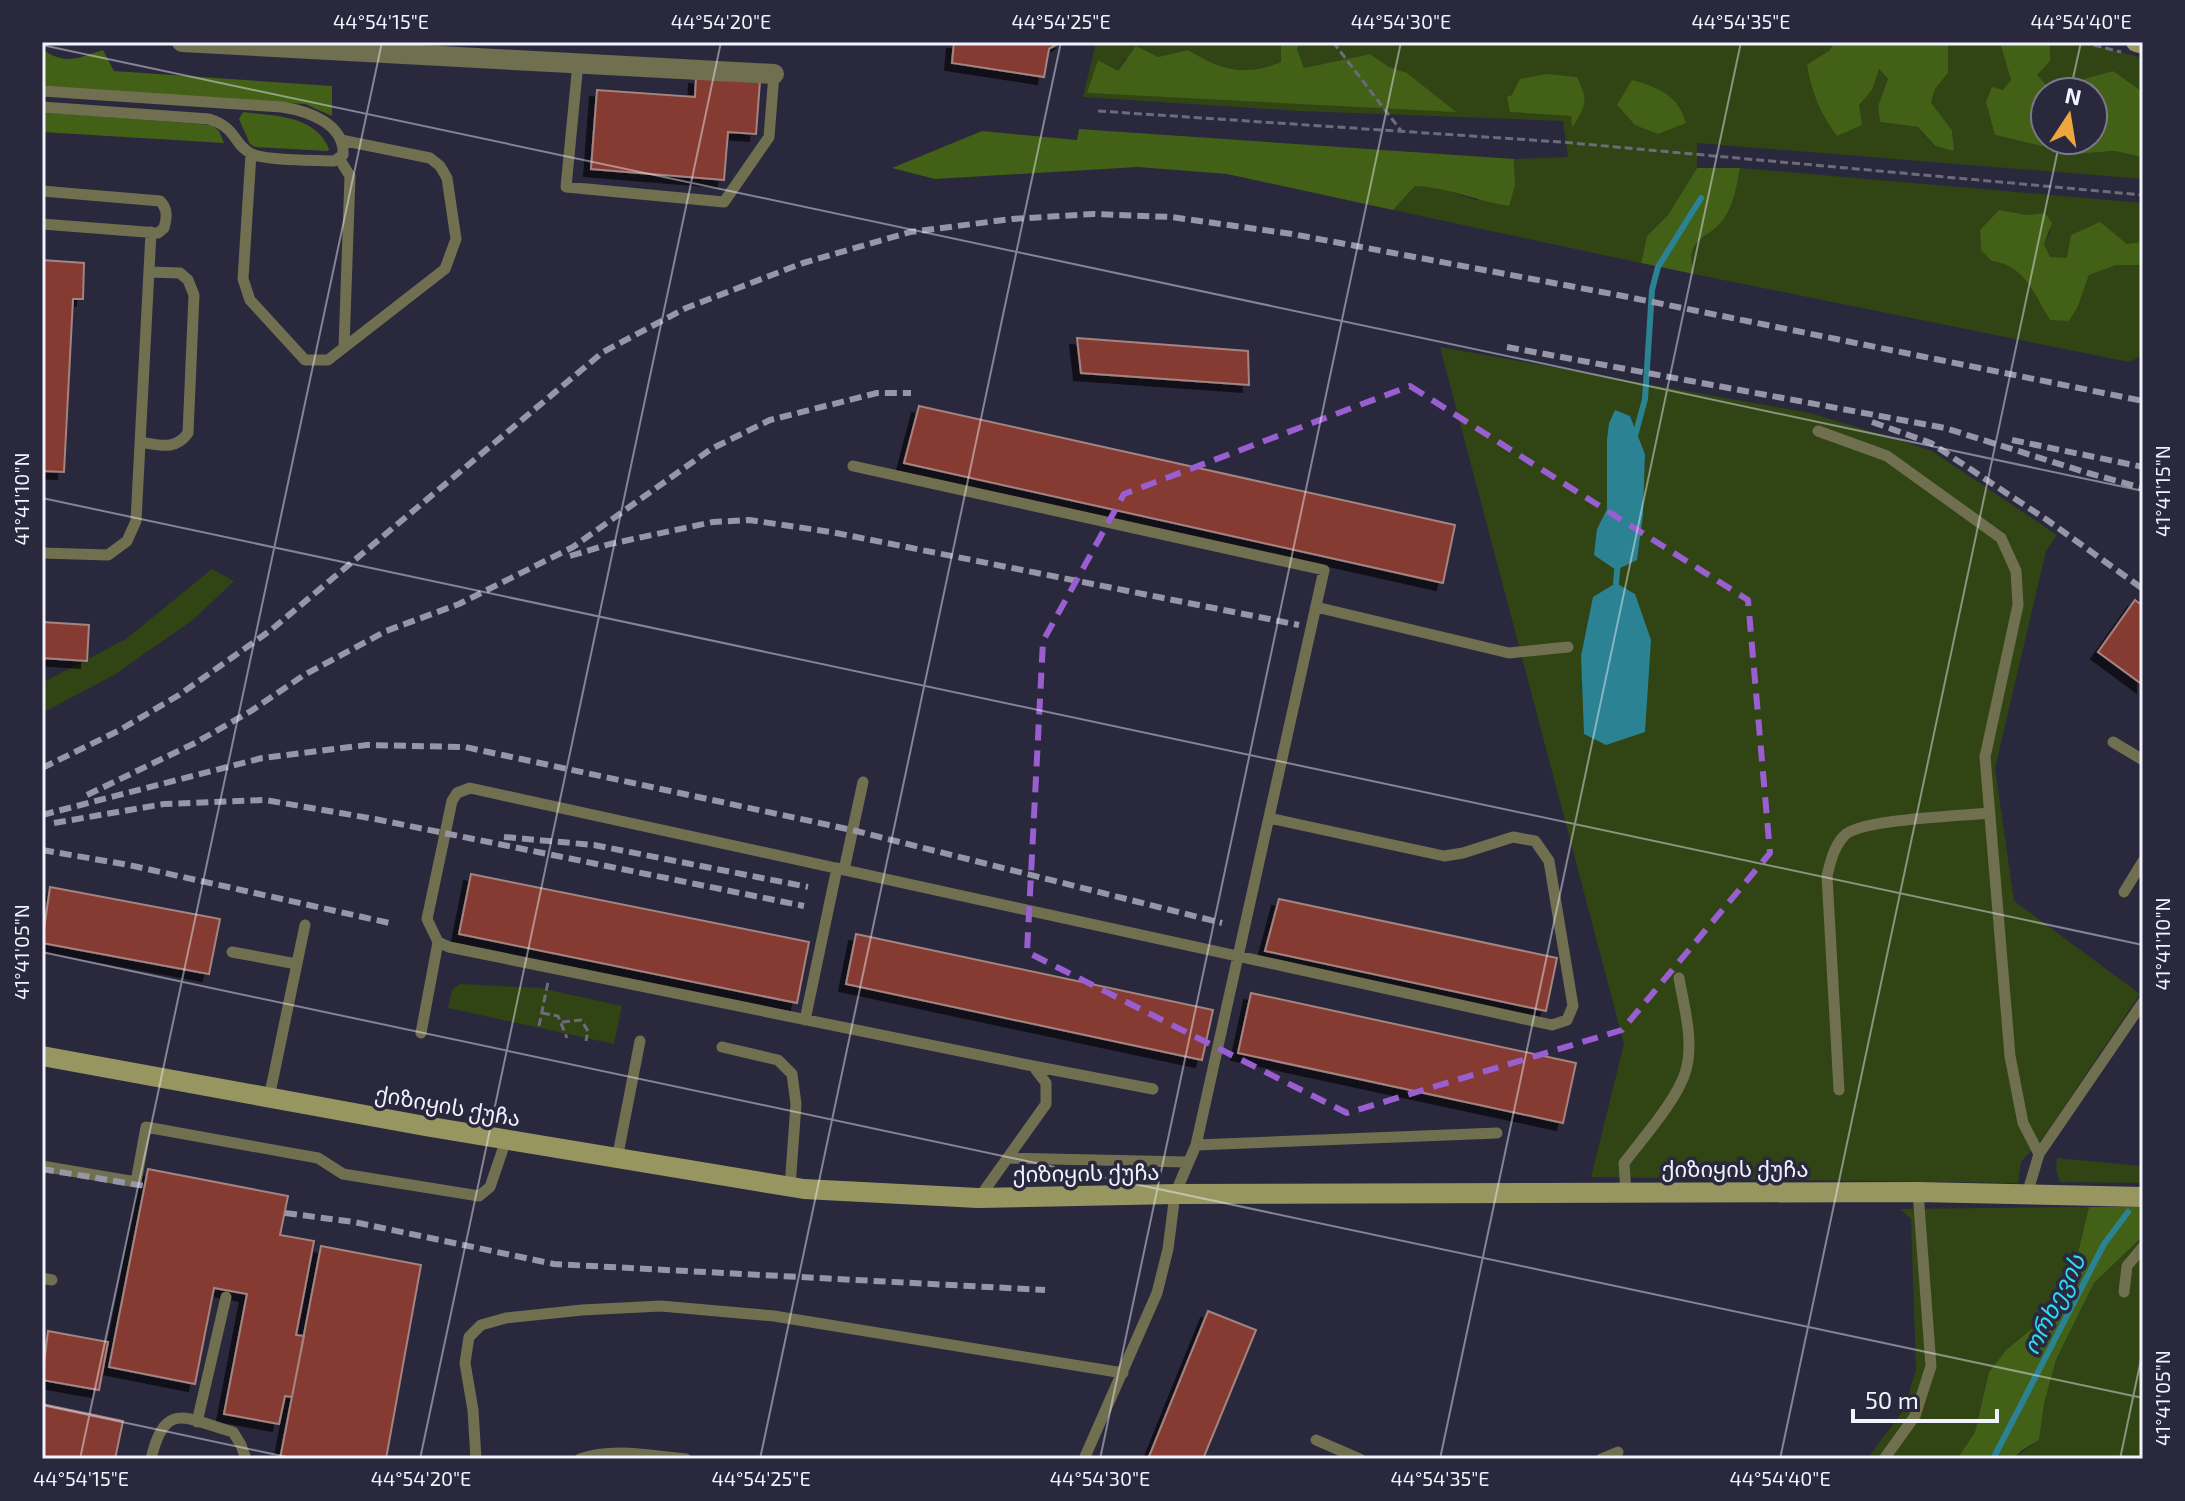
<svg xmlns="http://www.w3.org/2000/svg" width="2185" height="1501" viewBox="0 0 2185 1501" font-family="'Exo 2','Noto Sans Georgian',sans-serif">
  <style>
    .green { fill: #304513; fill-rule: evenodd }
    .forest { fill: #426016; fill-rule: evenodd }
    .water { fill: #2a8292 }
    .lines { fill: none; stroke-linecap: round; stroke-linejoin: round }
    .stream { stroke: #2a8292; stroke-width: 6 }
    .building { fill: #853a32; stroke: #a38480; stroke-width: 2; filter: url(#shadow) }
    .path { stroke: #6c6a7c; stroke-width: 3; stroke-dasharray: 8 4; stroke-linecap: butt }
    .lane { stroke: #706f4f; stroke-width: 11 }
    .street { stroke: #706f4f; stroke-width: 20 }
    .secondary { stroke: #979661; stroke-width: 20 }
    .rail { stroke: #9796a7; stroke-width: 6; stroke-dasharray: 12 6; stroke-linecap: butt }
    .marked { fill: none; stroke: #995ecf; stroke-width: 6; stroke-dasharray: 16 10; stroke-linejoin: round }
    .ticks { fill: none; stroke: #f3f3ff; stroke-width: 2; stroke-opacity: 0.45 }
    .labels { text-anchor: middle; dominant-baseline: central; stroke-width: 7; stroke-linejoin: round; paint-order: stroke }
    .street-label { font-size: 22px; fill: #f3f3ff; stroke: #2a283d }
    .water-label { font-size: 24px; font-style: italic; fill: #2edaf7; stroke: #2a283d }
    .neatline { fill: none; stroke: #f3f3ff; stroke-width: 3 }
    .ticks-label { font-size: 20px; text-anchor: middle; fill: #f3f3ff }
  </style>
  <defs>
    <filter id="shadow"><feDropShadow dx="-7" dy="7" stdDeviation="0" flood-color="#0009"/></filter>
  </defs>
  <rect width="100%" height="100%" fill="#2a283d"/>
  <path class="green" d="M1096 42H1281V62C1241 77 1223 70 1188 50L1158 57 1125 59 1118 71 1098 60 1088 93 1454 111 1407 74 1389 67 1370 54 1304 68 1297 49 1300 42H1834L1830 50 1858 105 1872 90 1878 68 1888 79 1878 106 1880 122 1918 127 1934 146 1953 150 1952 130 1931 104 1935 89 1948 73V42H2003L2001 46 2011 80 2004 90 1995 135 2075 154 2114 151 2143 157V179L1697 143V168L1668 215 1647 236 1641 263 1393 210 1415 186 1437 187 1476 200 1515 185 1514 159 1568 157 1563 121 1299 111 1083 97ZM1565 76 1577 77 1572 126 1571 116 1511 112 1512 95Z
    M2050 42H2082L2143 58V92L2113 71 2087 78 2061 91 2049 89 2036 75 2050 61Z
    M1740 168 2143 203V242L2067 259 2050 257 2044 244 2050 232 2045 213 2027 215 2000 211 1980 231 1981 250 1991 261C2025 265 2033 293 2050 320L2078 306 2089 275 2116 265H2143V355L2129 362 1694 274C1683 236 1710 241 1725 217 1734 203 1737 185 1740 168Z
    M1440 347 1810 413 1899 440 1932 451 2057 535 2046 551 1995 768 2014 901 2140 994 2043 1138 2021 1162 2018 1183 1591 1177 1624 1044ZM1615 410 1630 416 1645 454 1643 515 1637 560 1597 529 1607 509V439L1609 423Z
    M212 569 234 581 194 619 114 675 42 713V683L126 639Z
    M460 984 540 988 622 1006 614 1044 448 1008 452 990Z
    M2057 1158 2141 1166 2143 1164V1183L2060 1182 2056 1170Z
    M2089 1207 2071 1282 2034 1327 2006 1350 1989 1372 1975 1432 1957 1459H1867L1903 1411 1916 1370 1911 1219 1900 1209Z
    M2143 1236V1459H2013L2039 1440 2044 1404 2056 1360 2094 1283Z"/>
  <path class="forest" d="M1281 42H1300L1297 49 1304 68 1370 54 1389 67 1407 73 1456 112 1087 93 1098 60 1118 71 1136 46 1158 57 1188 50C1222 70 1242 77 1281 62Z
    M1834 42H1948V73L1935 89 1931 103 1952 130 1954 151 1935 146 1918 127 1880 122 1878 106 1888 79 1879 69 1872 90 1859 105 1862 125 1837 136C1820 113 1812 93 1807 65L1830 50Z
    M2003 42H2050V61L2037 75 2049 88 2061 91 2087 78 2113 71 2143 92V157L2114 151 2075 154 1995 135 1986 102 1992 87 2003 90 2011 80 2001 46ZM2045 92H2093V140H2045Z
    M42 49C66 66 77 58 103 50L114 71 332 86V116L305 104 42 88Z
    M1547 74 1577 77C1589 102 1586 105 1572 128L1571 116 1510 112 1507 97 1512 95 1520 79Z
    M1632 80C1658 87 1679 96 1686 123L1658 134 1635 125 1617 105Z
    M42 112 212 125 219 131 224 143 42 132Z
    M243 112C274 116 316 115 329 149L328 151 255 147 250 144 239 119Z
    M1079 129 1514 159 1515 185 1509 206C1477 201 1447 187 1415 186L1393 210 1227 174 1138 167 935 179 892 168 982 131 1077 140Z
    M1697 168H1740C1737 185 1734 203 1725 217 1710 241 1683 235 1694 274L1641 263 1647 236 1668 215Z
    M1999 210 2027 215 2045 213 2052 223 2044 244 2050 257 2067 258 2071 235 2100 222 2127 244 2143 242V265H2116L2089 275 2078 306 2069 321 2050 320C2033 293 2025 265 1991 261L1981 250 1980 230Z
    M2089 1207H2143V1236L2094 1283 2056 1360 2044 1404 2039 1440 2021 1451 2013 1459H1957L1975 1432 1989 1372 2006 1350 2034 1327 2071 1282Z"/>
  <path class="water" d="M1615 410 1630 416 1645 454 1643 515 1637 560 1616 570 1594 555 1597 529 1607 509V439L1609 423Z
    M1616 583 1635 594 1651 640 1645 732 1606 745 1584 734 1581 656 1593 597Z"/>
  <g class="lines">
    <path class="stream" d="M1635 436 1645 399 1652 290 1658 267 1701 198
      M1616 583 1618 562
      M1993 1459 2104 1244 2128 1212"/>
  </g>
  <path class="building" d="M954 42H1061L1049 49 1044 77 952 63Z
    M696 77 760 81 756 134 728 132 724 180 591 169 597 90 695 97Z
    M42 260 84 263 83 299H73L64 472 42 471Z
    M1077 338 1248 351 1249 385 1081 373Z
    M919 406 1455 525 1443 583 904 463Z
    M2135 600 2143 606V685L2098 652Z
    M42 622 89 625 87 661 42 658Z
    M471 874 809 942 797 1003 459 934Z
    M50 887 220 919 209 974 42 943Z
    M1279 899 1557 958 1546 1011 1265 951Z
    M856 934 1213 1010 1202 1060 846 984Z
    M1251 993 1576 1063 1563 1123 1238 1053Z
    M148 1169 288 1196 280 1235 314 1241 296 1335 304 1336 292 1397 285 1396 279 1424 224 1414 247 1294 214 1288 195 1384 109 1367Z
    M321 1246 421 1265 386 1459H280Z
    M1208 1311 1256 1330 1203 1459H1148Z
    M48 1331 108 1342 99 1390 42 1380Z
    M42 1404 123 1421 115 1459H42Z"/>
  <g class="lines">
    <path class="path" d="M1333 42 1402 132
      M2082 42 2121 52
      M1098 111 1561 142 2143 195
      M542 1013 558 1016 567 1038
      M562 1022 581 1020 588 1031 586 1041
      M539 1026 548 982"/>
    <path class="lane" d="M578 63 566 187 724 202 769 137 774 74
      M42 91 282 107C307 111 345 123 343 155L334 161C315 160 267 161 252 154 233 145 238 128 209 119L42 107
      M251 154 243 279 250 300 305 360H328L445 269 456 239 447 178 440 166 430 158 341 140
      M340 160 350 176 344 347
      M42 191 160 201C168 209 167 218 164 228L158 233 42 224
      M1818 431 1887 456 2001 538 2016 571 2018 605 1985 757 2010 1056 2023 1123 2039 1154
      M140 442C160 445 175 451 188 433L194 295 188 280 180 273 149 272
      M853 466 1324 570 1196 1145 1175 1194 1168 1249 1157 1293 1084 1459
      M42 553 108 555 127 541 136 521 151 232
      M1316 607 1509 653 1568 647
      M2113 742 2143 760
      M844 870 863 782
      M2124 892 2143 861
      M232 952 297 964
      M805 1020 837 868
      M421 1033 438 942
      M722 1047 778 1060 792 1074 796 1104 790 1187
      M1033 1066 1153 1089
      M1839 1090 1827 876C1830 863 1834 846 1844 836 1858 819 1963 816 1990 813
      M269 1098 305 925
      M1196 1145 1497 1133
      M1007 1158 1187 1162
      M617 1159 640 1041
      M42 1166 136 1182 146 1127 318 1158 343 1174 479 1196 490 1187 506 1140
      M1626 1193 1624 1163C1643 1138 1678 1099 1686 1070 1694 1040 1684 1007 1679 978
      M2027 1194 2039 1154 2143 1002
      M979 1198 1046 1104V1083L1033 1066 449 947 438 942 427 919 452 801 457 793 470 788 1552 1025 1567 1020 1573 1006 1549 861 1535 841 1513 837 1463 853 1444 856 1269 818
      M42 1278 52 1280
      M2124 1292 2127 1266 2143 1247
      M197 1422 226 1297
      M1316 1440 1360 1459
      M151 1459C165 1399 186 1419 233 1432L241 1445 246 1459
      M476 1459 473 1410 465 1363 469 1337 481 1325 506 1318 582 1310 661 1306 774 1316 1123 1373
      M580 1459C614 1447 651 1456 686 1459
      M1601 1459 1618 1452
      M1884 1459 1915 1416 1931 1366 1918 1192"/>
    <path class="street" d="M182 42 774 74"/>
    <path class="secondary" d="M2136 42 2143 44
      M42 1056 425 1126 804 1189 978 1198 1175 1194 1918 1192 2143 1197"/>
    <path class="rail" d="M1507 347 1945 428 2088 473 2143 488
      M1872 422 1931 443 2047 520 2143 589
      M2012 440 2143 467
      M570 556 610 544 713 522 749 520 831 532 1299 625
      M42 768 118 731 179 695 271 630 603 352 686 308 803 263 910 232 1012 219 1093 214 1171 217 1292 234 1623 296 2143 401
      M87 795 195 743 251 711 304 675 386 631 459 604 573 547 711 449 770 420 877 393H911
      M42 815 262 758 367 745 465 747 852 830 1222 923
      M54 823 164 804 265 800 375 819 804 906
      M504 837 594 845 808 887
      M42 850 129 865 394 924
      M42 1169 145 1186
      M285 1213 354 1222 554 1264 1045 1290"/>
  </g>
  <path class="marked" d="M1410 386 1748 600 1770 853 1622 1030 1347 1113 1027 952 1043 641 1124 494Z"/>
  <path class="ticks" d="M42 45 2143 491M2070 92 2081 42M42 498 2143 945M42 952 2143 1398M42 1405 296 1459M80 1459 382 42M420 1459 721 42M760 1459 1061 42M1100 1459 1401 42M1440 1459 1741 42M1780 1459 2060 140M2120 1459 2143 1350"/>
  <g class="labels">
    <g class="street-label">
      <text transform="translate(448 1105) rotate(10)">ქიზიყის ქუჩა</text>
      <text x="1735" y="1168">ქიზიყის ქუჩა</text>
      <text transform="translate(1086 1172) rotate(-1)">ქიზიყის ქუჩა</text>
    </g>
    <g class="water-label">
      <text transform="translate(2053 1304) rotate(-63)">ორხევის</text>
    </g>
  </g>
  <rect width="2185" height="1501" fill="none" stroke="#2a283d" stroke-width="88"/>
  <g transform="translate(2069 116) rotate(12)"><circle r="38" fill="#2a283d" stroke="#7a798b" stroke-width="2"/>
  <path d="M0-6L14 30L0 20L-14 30Z" fill="#f0a63e"/>
  <text y="-12" font-size="22" font-weight="bold" text-anchor="middle" fill="#f3f3ff">N</text>
  </g>
  <path d="M1853 1409v12h144v-12" fill="none" stroke="#f3f3ff" stroke-width="4"/>
  <text x="1865" y="1409" font-size="24" fill="#f3f3ff" stroke="#2a283d" stroke-width="6" paint-order="stroke">50 m</text>
  <rect x="44" y="44" width="2097" height="1413" class="neatline"/>
  <g class="ticks-label">
    <text x="381" y="29">44°54'15"E</text>
    <text x="721" y="29">44°54'20"E</text>
    <text x="1061" y="29">44°54'25"E</text>
    <text x="1401" y="29">44°54'30"E</text>
    <text x="1741" y="29">44°54'35"E</text>
    <text x="2081" y="29">44°54'40"E</text>
    <text transform="translate(2163 491) rotate(-90)" y="7">41°41'15"N</text>
    <text transform="translate(22 499) rotate(-90)" y="7">41°41'10"N</text>
    <text transform="translate(2163 944) rotate(-90)" y="7">41°41'10"N</text>
    <text transform="translate(22 952) rotate(-90)" y="7">41°41'05"N</text>
    <text transform="translate(2163 1398) rotate(-90)" y="7">41°41'05"N</text>
    <text x="81" y="1486">44°54'15"E</text>
    <text x="421" y="1486">44°54'20"E</text>
    <text x="761" y="1486">44°54'25"E</text>
    <text x="1100" y="1486">44°54'30"E</text>
    <text x="1440" y="1486">44°54'35"E</text>
    <text x="1780" y="1486">44°54'40"E</text>
  </g>
</svg>
